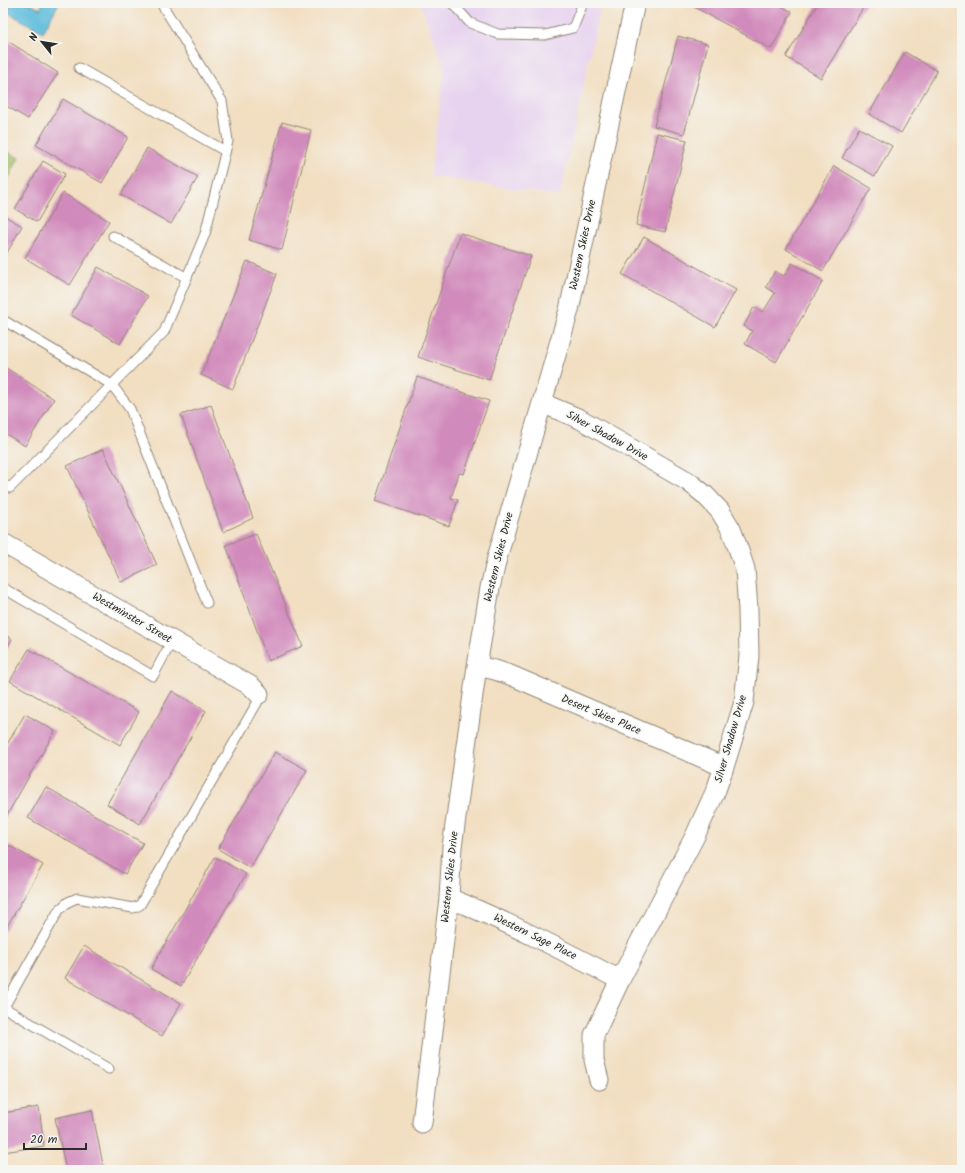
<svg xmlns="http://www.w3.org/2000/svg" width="965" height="1173" viewBox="0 0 965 1173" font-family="Kalam,sans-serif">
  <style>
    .built { fill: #e7d2ef }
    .green { fill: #9fbf68; stroke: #65754a }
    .water { fill: #5ebddc; stroke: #447484 }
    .building { fill: #d18abc }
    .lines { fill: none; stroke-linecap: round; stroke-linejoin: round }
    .lane-casing { stroke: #8e8576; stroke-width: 11 }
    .street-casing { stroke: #8e8576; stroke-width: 21 }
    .lane { stroke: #fff; stroke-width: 9 }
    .street { stroke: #fff; stroke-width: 19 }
    .labels { text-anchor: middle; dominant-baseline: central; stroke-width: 3; stroke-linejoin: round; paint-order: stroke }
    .street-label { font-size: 11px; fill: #2b2b2b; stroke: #f6f6f2 }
  </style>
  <rect width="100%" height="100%" fill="#f6f6f2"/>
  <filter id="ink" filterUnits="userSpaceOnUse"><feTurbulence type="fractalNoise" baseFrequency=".025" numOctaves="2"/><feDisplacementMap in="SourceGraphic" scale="8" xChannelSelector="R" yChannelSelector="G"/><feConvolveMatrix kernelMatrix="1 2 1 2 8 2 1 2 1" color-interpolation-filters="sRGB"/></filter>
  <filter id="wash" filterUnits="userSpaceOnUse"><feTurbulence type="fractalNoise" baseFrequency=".012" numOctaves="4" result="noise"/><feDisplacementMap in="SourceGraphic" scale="16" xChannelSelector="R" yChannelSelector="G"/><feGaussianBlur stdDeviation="0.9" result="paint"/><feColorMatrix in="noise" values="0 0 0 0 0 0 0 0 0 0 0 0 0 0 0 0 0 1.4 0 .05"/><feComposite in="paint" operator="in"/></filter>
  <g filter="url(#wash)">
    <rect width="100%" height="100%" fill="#f2dfc2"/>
    <path class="built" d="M420 3H601L560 196 430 176 445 69Z"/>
    <path class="green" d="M3 149 19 158 5 185 3 184Z"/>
    <path class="water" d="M11 3H30V4L40 9 43 3H59L43 32 7 12Z"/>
    <g id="blocks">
      <path class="building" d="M687 3H776L792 12 771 49Z
        M818 3H866L821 78 786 57Z
        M678 36 708 44 684 134 654 126Z
        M3 38 58 73 28 119 3 104Z
        M905 52 937 71 901 133 869 114Z
        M63 99 128 137 102 183 36 145Z
        M282 122 311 130 282 250 249 240Z
        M859 128 892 146 875 176 842 158Z
        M657 133 687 140 665 232 636 225Z
        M147 148 198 177 171 224 121 195Z
        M43 161 65 174 37 222 15 209Z
        M834 166 871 188 823 271 786 249Z
        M63 193 109 221 70 285 25 258Z
        M3 215 22 226 3 260Z
        M460 233 531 256 489 380 418 357Z
        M644 237 736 290 715 327 622 274Z
        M247 261 277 274 233 389 201 375Z
        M792 263 823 281 776 362 745 344 752 331 744 326 754 307 763 312 775 293 766 287 775 271 784 276Z
        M98 267 148 296 120 344 71 315Z
        M3 366 54 399 25 446 3 432Z
        M417 377 489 401 464 474 459 473 451 498 458 500 449 526 375 501Z
        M211 405 253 518 223 532 181 415Z
        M103 449 157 565 121 582 67 466Z
        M256 534 303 646 268 661 226 545Z
        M3 634 12 639 3 656Z
        M29 649 139 712 120 745 10 681Z
        M172 691 206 711 140 824 107 804Z
        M25 714 55 731 3 822V751Z
        M275 752 307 770 250 868 218 849Z
        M46 787 143 843 125 874 28 818Z
        M8 845 43 865 3 933V854Z
        M215 857 246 874 181 986 151 969Z
        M84 946 181 1003 162 1036 65 978Z
        M39 1107 44 1146 3 1152V1113Z
        M92 1110 104 1170H66L55 1118Z"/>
    </g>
  </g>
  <g filter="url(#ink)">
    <use href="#blocks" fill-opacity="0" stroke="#8e8576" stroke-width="1"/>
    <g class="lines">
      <g class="lane-casing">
        <path id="lane" d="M452 3 470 23 498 34 545 35 573 28 583 3
          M79 68 225 151
          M113 236 187 278
          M3 320 112 385 130 409 207 603
          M3 484 10 488 164 332 205 234 228 141 222 101 161 3
          M3 588 153 676 172 641
          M3 1007 109 1069
          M4 1007 59 910 68 902 77 898 133 908 140 905 257 703 259 694"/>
      </g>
      <g class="street-casing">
        <path id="street" d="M542 403 580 419 689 482 705 495 720 511 731 529 739 551 745 569 748 609 749 656 744 702 724 767 716 790 695 836 620 980 594 1035V1060L599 1080
          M3 543 251 686 259 694
          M477 666 495 670 510 675 724 767
          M449 898C508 922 564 951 620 980
          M422 1123 449 898 452 847 477 666 490 588 497 558 569 310 635 3"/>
      </g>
      <use href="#lane" class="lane"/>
      <use href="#street" class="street"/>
    </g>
  </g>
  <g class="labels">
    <g class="street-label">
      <text transform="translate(583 245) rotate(-78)">Western Skies Drive</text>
      <text transform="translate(607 436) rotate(29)">Silver Shadow Drive</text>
      <text transform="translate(499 557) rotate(-76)">Western Skies Drive</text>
      <text transform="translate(132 618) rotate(30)">Westminster Street</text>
      <text transform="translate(601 715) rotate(23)">Desert Skies Place</text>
      <text transform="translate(731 739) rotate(-74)">Silver Shadow Drive</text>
      <text transform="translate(450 877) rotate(-84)">Western Skies Drive</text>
      <text transform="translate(535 937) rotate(26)">Western Sage Place</text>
    </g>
  </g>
  <rect width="965" height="1173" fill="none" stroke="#f6f6f2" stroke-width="16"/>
  <g transform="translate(42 42) rotate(300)" stroke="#f6f6f2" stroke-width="3" paint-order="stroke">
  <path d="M0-3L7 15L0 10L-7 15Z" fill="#2b2b2b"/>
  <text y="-6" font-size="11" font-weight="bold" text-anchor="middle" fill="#2b2b2b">N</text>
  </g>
  <path d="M24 1143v6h62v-6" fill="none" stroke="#2b2b2b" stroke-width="2"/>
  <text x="30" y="1143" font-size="12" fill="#2b2b2b" stroke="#f6f6f2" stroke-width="3" paint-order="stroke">20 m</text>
</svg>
